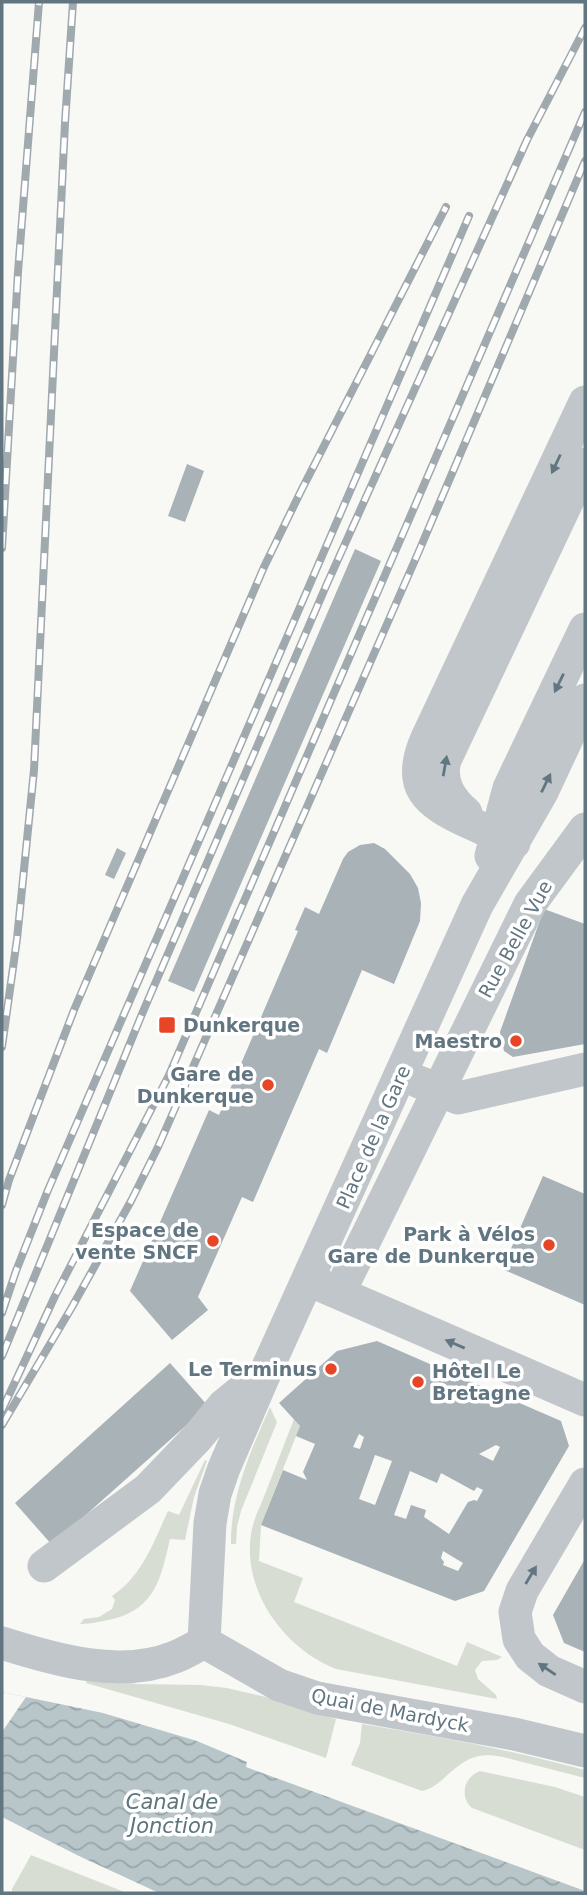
<svg xmlns="http://www.w3.org/2000/svg" width="587" height="1895" viewBox="0 0 587 1895" font-family="'DejaVu Sans',sans-serif">
  <style>
    .grass { fill: #d8ddd4 }
    .water { fill: url(#water-waves) }
    .pier { fill: #f8f8f5 }
    .building { fill: #a8b2b7; fill-rule: evenodd }
    .lines { fill: none; stroke-linecap: round; stroke-linejoin: round }
    .minor { stroke: #c1c6ca; stroke-width: 33 }
    .rail-casing { stroke: #a0a9ae; stroke-width: 8 }
    .rail { stroke: #fff; stroke-width: 5; stroke-dasharray: 16; stroke-linecap: butt }
    .oneway { fill: #627681 }
    .poi-dot { fill: #e84526; stroke: #fff; stroke-width: 2.5 }
    .labels { text-anchor: middle; dominant-baseline: central; stroke-width: 7; stroke-linejoin: round; paint-order: stroke }
    .street-label { font-size: 19px; fill: #627681; stroke: #fff }
    .poi-label { font-size: 19px; font-weight: bold; fill: #627681; stroke: #fff; text-anchor: end }
    .water-label { font-size: 21px; font-style: italic; fill: #5d767c; stroke: #fff }
  </style>
  <defs>
    <pattern id="water-waves" width="16" height="10" patternUnits="userSpaceOnUse" patternTransform="scale(1.75)"><rect width="16" height="10" fill="#b8c6c9"/><path d="M0 5q4-4 8 0t8 0" fill="none" stroke="#99a5a9"/></pattern>
  </defs>
  <rect width="100%" height="100%" fill="#f8f8f5"/>
  <path class="grass" d="M270 1407 277 1422 241 1511 237 1527 236 1544H231C230 1497 251 1450 270 1407Z
    M294 1419 300 1426 261 1525 259 1561 303 1578 294 1602 457 1666 467 1642 502 1657 497 1660 482 1661 475 1670 478 1679 496 1695 497 1699 336 1669C285 1649 242 1592 251 1534 253 1520 260 1507 265 1494 275 1469 284 1444 294 1419Z
    M205 1460 207 1461 194 1497 185 1540 170 1539C161 1577 156 1608 113 1619 102 1621 92 1624 80 1624L84 1619 99 1617 112 1609 115 1600 112 1596C143 1575 153 1543 168 1511L179 1515Z
    M88 1677 137 1684 201 1685 227 1688 266 1697 336 1719 326 1758 229 1724 86 1683Z
    M362 1724C437 1736 511 1750 585 1770V1778L503 1757C474 1751 463 1761 442 1780 435 1786 430 1789 422 1791L351 1765 360 1743Z
    M480 1771 555 1787 585 1797V1850L472 1808C459 1796 464 1777 480 1771Z
    M31 1855 127 1893H12V1889Z"/>
  <path class="water" d="M2 1692 103 1713 197 1741 247 1762 246 1767 585 1891V1893H159L79 1856 2 1817Z"/>
  <path class="pier" d="M2 1692 26 1697 2 1732Z"/>
  <path class="building" d="M187 464 204 471 185 522 168 516Z
    M355 549 381 561 194 992 168 981Z
    M374 843 385 849 410 874 418 888 421 903 420 921 394 984 362 970 327 1053 319 1049 253 1202 242 1197 198 1297 208 1310 172 1340 130 1291 209 1110 219 1115 298 931 295 930 305 907 319 914 343 859 348 852 360 845Z
    M117 848 126 853 114 879 105 875Z
    M544 909 585 924V1044L513 1057 504 1051 500 1032Z
    M543 1176 585 1194V1305L502 1269Z
    M377 1341 561 1421 569 1446 484 1591 455 1601 261 1525 283 1470 307 1480 303 1472 315 1444 296 1436 300 1426 279 1403 337 1351ZM359 1434 364 1437 360 1449 353 1447ZM496 1445 500 1447 493 1461 479 1454ZM375 1455 392 1461 375 1505 359 1499ZM410 1471 437 1483 441 1473 474 1491 477 1487 483 1490 477 1501 474 1500 468 1502 449 1534 424 1517 426 1510 411 1505 406 1519 394 1515ZM443 1551 463 1563 458 1571 443 1565 444 1562 441 1558Z
    M170 1363 208 1406 52 1545 15 1503Z
    M585 1559V1652L564 1643 553 1615Z"/>
  <g class="lines">
    <path class="minor" d="M466 813C450 799 439 782 445 760L585 464
      M514 843C499 837 484 829 468 822 427 803 405 787 427 738L585 402
      M491 856 509 788 585 629
      M419 1082 458 1098 585 1069
      M318 1284 585 1400
      M339 1293 530 904 585 829
      M585 1484 522 1591 515 1612 519 1639 530 1656 549 1671 585 1687
      M44 1566 148 1489 197 1438 224 1405 240 1392 262 1380
      M204 1642 210 1523 215 1494 224 1468 262 1380 477 905 542 792 585 700
      M204 1642 279 1685 317 1698 514 1734 585 1751
      M2 1643C55 1660 121 1679 175 1657 185 1653 195 1647 204 1642"/>
    <g class="rail-casing">
      <path id="rail" d="M2 548 18 272 39 2
        M2 1047 17 939 34 770 65 123 73 2
        M2 1205 9 1180 74 1010 264 567 302 489 446 207
        M2 1313 16 1271 48 1190 469 216
        M2 1356 142 1014 326 586 527 140 585 28
        M2 1410 55 1296 169 1075 585 112
        M2 1425 72 1307 131 1201 158 1147 419 551 585 161"/>
    </g>
    <use href="#rail" class="rail"/>
  </g>
  <defs><path id="oneway-solid" d="M-6-.8H1V-3.2L6.5 0L1 3.2V.8H-6Z" transform="scale(1.75)"/></defs>
  <g class="oneway">
    <use href="#oneway-solid" transform="translate(556 464) rotate(115)"/>
    <use href="#oneway-solid" transform="translate(559 683) rotate(116)"/>
    <use href="#oneway-solid" transform="translate(445 766) rotate(-80)"/>
    <use href="#oneway-solid" transform="translate(546 783) rotate(-64)"/>
    <use href="#oneway-solid" transform="translate(455 1344) rotate(-157)"/>
    <use href="#oneway-solid" transform="translate(531 1575) rotate(-59)"/>
    <use href="#oneway-solid" transform="translate(547 1669) rotate(-146)"/>
  </g>
  <g class="poi-dot">
    <rect x="158" y="1016" width="18" height="18" rx="3.5"/>
    <circle cx="516" cy="1041" r="7"/>
    <circle cx="268" cy="1085" r="7"/>
    <circle cx="213" cy="1241" r="7"/>
    <circle cx="549" cy="1245" r="7"/>
    <circle cx="331" cy="1369" r="7"/>
    <circle cx="418" cy="1382" r="7"/>
  </g>
  <g class="labels">
    <g class="street-label">
      <text transform="translate(515 939) rotate(-61)">Rue Belle Vue</text>
      <text transform="translate(373 1137) rotate(-66)">Place de la Gare</text>
      <text transform="translate(390 1710) rotate(11)">Quai de Mardyck</text>
    </g>
    <g class="poi-label">
      <text x="183" y="1025" text-anchor="start">Dunkerque</text>
      <text x="502" y="1041">Maestro</text>
      <text x="254" y="1074">Gare de<tspan x="254" dy="22">Dunkerque</tspan></text>
      <text x="199" y="1230">Espace de<tspan x="199" dy="22">vente SNCF</tspan></text>
      <text x="535" y="1234">Park à Vélos<tspan x="535" dy="22">Gare de Dunkerque</tspan></text>
      <text x="317" y="1369">Le Terminus</text>
      <text x="432" y="1371" text-anchor="start">Hôtel Le<tspan x="432" dy="22">Bretagne</tspan></text>
    </g>
    <g class="water-label">
      <text x="172" y="1802">Canal de<tspan x="172" dy="24">Jonction</tspan></text>
    </g>
  </g>
  <rect width="587" height="1895" fill="none" stroke="#627681" stroke-width="7"/>
</svg>
